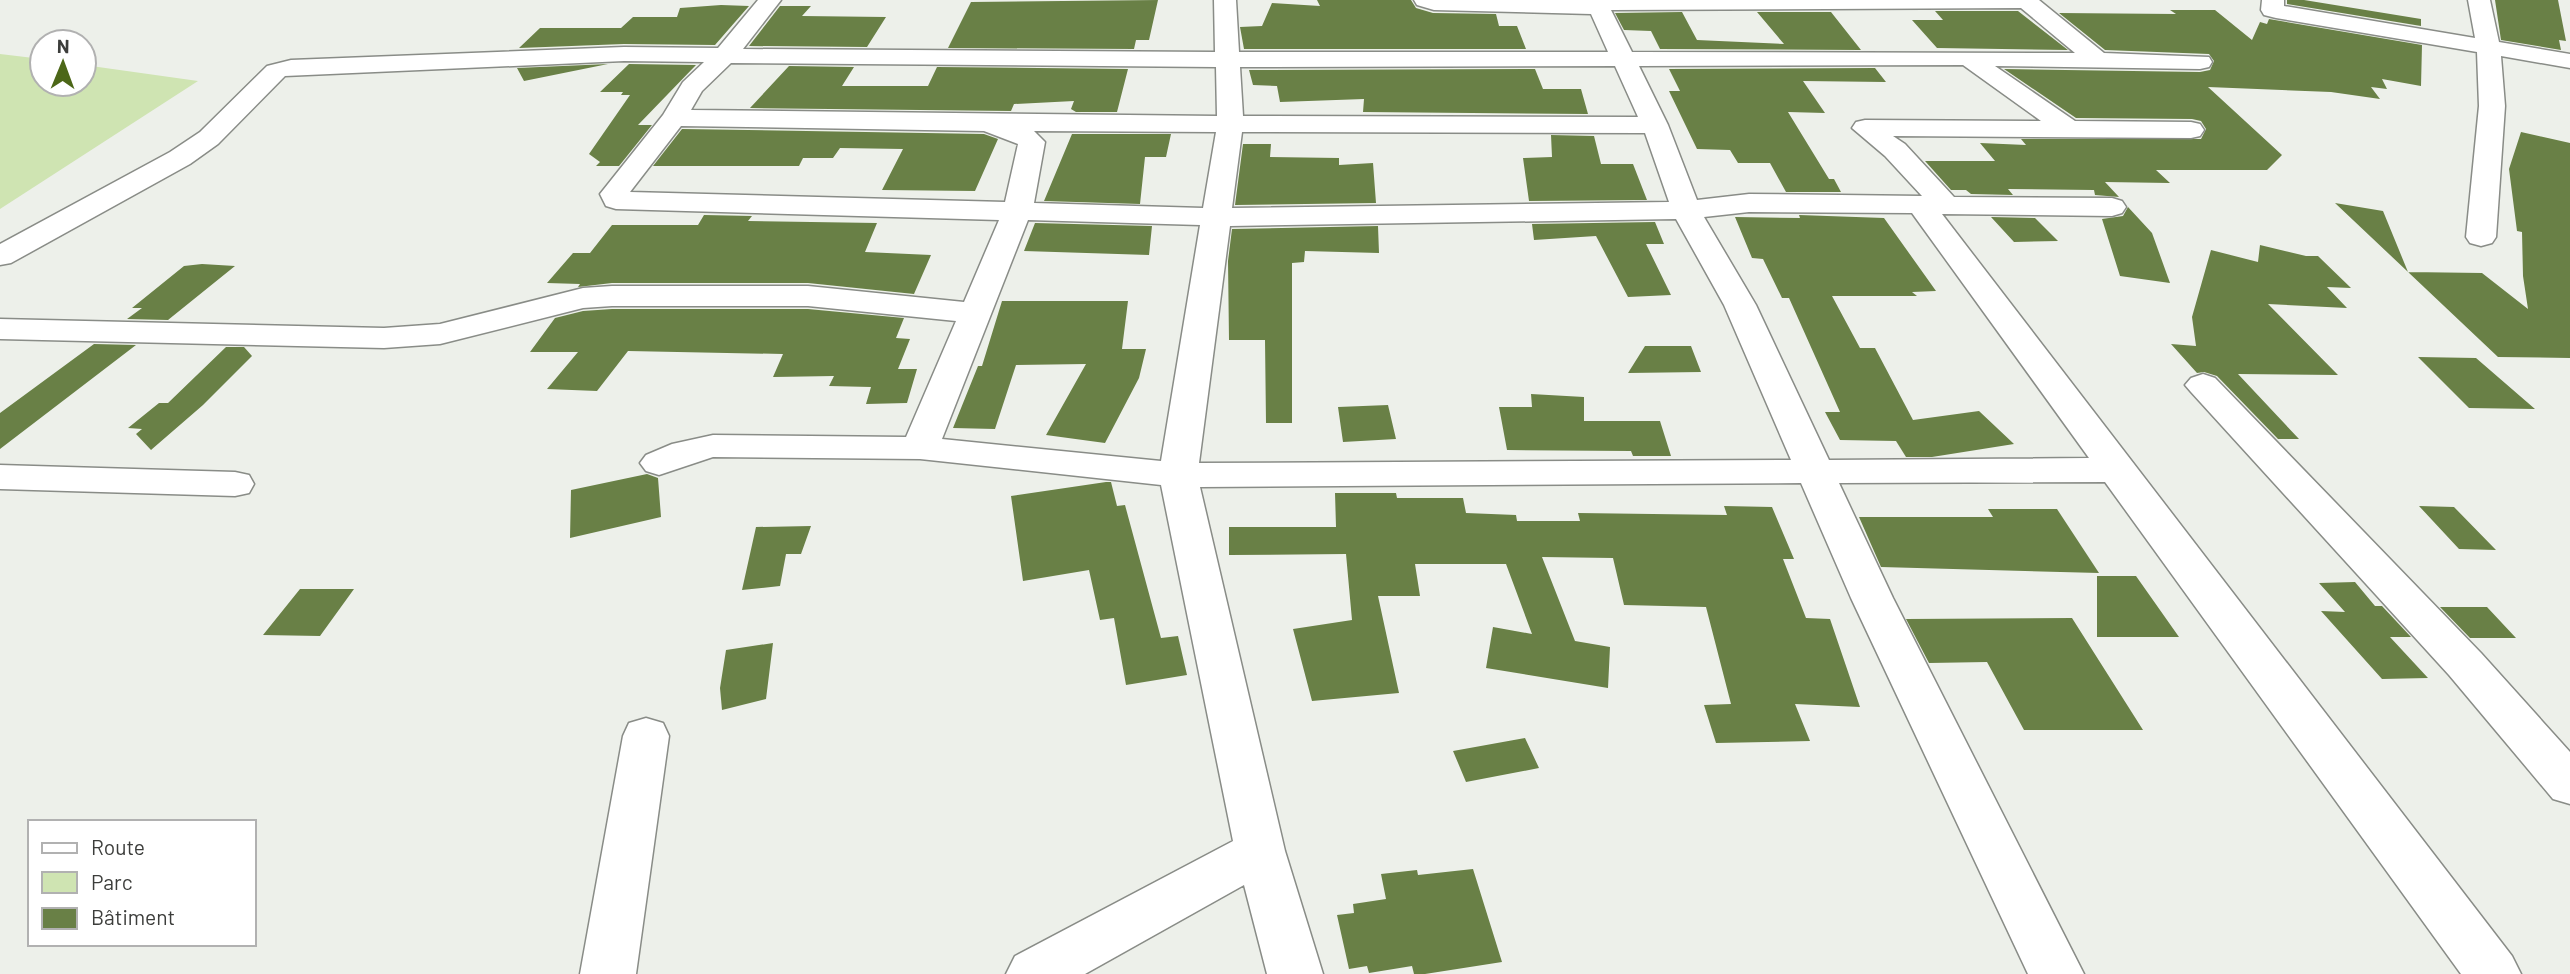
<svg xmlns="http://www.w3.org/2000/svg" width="2570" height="974" viewBox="0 0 2570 974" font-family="Barlow,sans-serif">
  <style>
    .green { fill: #cfe4b2 }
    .building { fill: #698046 }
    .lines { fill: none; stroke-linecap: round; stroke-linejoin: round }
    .minor-casing { stroke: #898c87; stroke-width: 3 }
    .minor { fill: #fff; fill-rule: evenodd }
  </style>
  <rect width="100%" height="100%" fill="#edf0ea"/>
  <path class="green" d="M0 54 42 59V84H84V65L198 81 0 209Z"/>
  <path class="building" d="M1158 0 1149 40H1136L1134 49 948 48 971 2Z
    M1317 0H1411L1416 8 1433 13 1496 14 1499 26H1517L1526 49H1244L1240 27 1262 26 1272 3 1320 6Z
    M2287 0H2304L2421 19V26L2287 4Z
    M2495 0H2558L2566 41 2559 40 2561 50 2501 40Z
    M721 5 749 6 715 45 624 44 519 48 540 28H621L633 17H677L680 8Z
    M780 6H811L802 16 886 17 867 47 749 46Z
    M2170 10H2215L2252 40 2260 22 2267 24 2269 19 2422 45 2421 86 2382 79 2387 89 2371 87 2380 99 2331 92 2208 87 2282 155 2267 170H2156L2170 183 2105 182 2119 197 2095 195 2094 190 2008 189 2013 195 1971 194 1966 190H1951L1925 161H1995L1980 143 2026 145 2021 139H2201L2206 129 2201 121 2192 119 2076 118 2004 69 2200 72 2210 70 2214 61 2209 54 2105 50 2059 13 2176 14Z
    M1935 11H2018L2068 50 1937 48 1912 20H1943Z
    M1682 12 1697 40 1784 44 1757 12H1831L1861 50 1660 49 1651 31 1624 30 1615 13Z
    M608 64 524 81 517 68Z
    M629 64 696 65 638 125H652L619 166H596L600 162 589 154 630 95H621L623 92H600Z
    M789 66 854 67 842 86H928L937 67 1128 69 1117 112H1076L1071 109 1074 101 1014 104 1011 111 750 108Z
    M1875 68 1886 82 1803 81 1825 113 1788 112 1829 179H1834L1841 192H1786L1770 163H1738L1730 150 1697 149 1669 91H1680L1669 69Z
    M1535 69 1543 89H1581L1588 114 1363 112 1364 99 1280 102 1277 86 1253 85 1249 70Z
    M682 129 984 134 998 139 975 191 882 190 903 149 840 148 833 158H803L799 166H653Z
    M2521 132 2570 143V358L2498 357 2335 203 2383 211 2408 272 2482 273 2528 309 2523 276 2522 232 2517 231 2509 169Z
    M1072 134H1171L1166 157H1145L1140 204 1044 201Z
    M1551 135 1594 136 1601 164H1633L1647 200 1529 201 1523 158 1552 157Z
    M1243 144H1271L1270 157 1339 158V165L1373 163 1376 203 1235 205Z
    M2128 207 2152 233 2170 283 2120 276 2102 219 2123 216Z
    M704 215 752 216 748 221 877 223 865 252 931 255 914 294 808 283H612L578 287 580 284 547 283 573 253H590L612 225H698Z
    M1799 215 1884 218 1936 291 1912 292 1917 296H1832L1860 348H1875L1913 420 1979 411 2014 444 1932 457H1906L1896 441 1840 440 1825 412H1840L1789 298H1782L1763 259 1752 258 1735 217 1800 218Z
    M1991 217 2035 218 2058 241 2014 242Z
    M1655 222 1664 244H1646L1671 295 1628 297 1596 236 1534 240 1532 224Z
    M1035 223 1152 226 1149 255 1024 251Z
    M1378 226 1379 253 1305 251 1304 262 1292 263V423H1266L1265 340H1229L1228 261 1232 229Z
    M2260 245 2306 256H2318L2351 288 2327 287 2347 308 2268 304 2338 375 2238 374 2299 439H2278L2217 376 2204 372 2197 373 2171 344 2196 346 2192 317 2211 250 2258 262Z
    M202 264 235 266 168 320 127 319 142 308H132L184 266Z
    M1002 301H1128L1122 349H1146L1139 378 1105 443 1046 435 1086 364 1016 365 995 429 953 428 978 366H982Z
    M612 309H808L904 318 896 338 910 339 898 369H917L907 403 866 404 871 387 829 386 834 376 773 377 783 354 628 351 597 391 547 389 578 352H530L555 318 583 311Z
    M94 344 136 345 0 449V413Z
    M1645 346H1691L1701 372 1628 373Z
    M226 347H244L252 356 203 405 151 450 136 434 142 429 128 428 159 403H168Z
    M2418 357 2476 358 2535 409 2469 408Z
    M1531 394 1584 397V421H1660L1671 456H1633L1631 451 1507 450 1499 407H1532Z
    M1388 405 1396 439 1343 442 1338 407Z
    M647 474 658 478 661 517 570 538 571 490Z
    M1106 482H1111L1117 506 1125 505 1161 638 1178 636 1187 675 1126 685 1114 618 1100 620 1089 570 1023 581 1011 496Z
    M1335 493H1396L1397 498H1463L1466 513 1516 515 1517 521H1580L1578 513 1727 515 1724 506 1772 507 1794 559H1783L1806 618 1830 619 1860 707 1795 704 1810 741 1716 743 1704 705 1731 704 1706 607 1624 605 1613 558 1542 557 1575 641 1610 647 1608 688 1486 668 1493 627 1532 634 1506 564H1415L1420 596H1378L1399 693 1312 701 1293 629 1352 620 1346 554 1229 555V527H1336Z
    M2419 506 2454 507 2496 550 2459 549Z
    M1988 509H2057L2099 573 1881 567 1859 517H1993Z
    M811 526 801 554H786L780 586 742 590 756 527Z
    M2097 576H2136L2179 637H2097Z
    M2355 582 2375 606H2382L2411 637H2390L2428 678 2382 679 2321 611 2345 612 2319 583Z
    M300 589H354L320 636 263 635Z
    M2440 607H2487L2516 638H2470Z
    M2072 618 2143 730H2024L1987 662 1929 663 1906 619Z
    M773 643 766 699 722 710 720 688 726 650Z
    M1525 738 1539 768 1466 782 1453 751Z
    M1473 869 1502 962 1425 974H1414L1412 966 1369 973 1367 966 1349 969 1337 915 1354 913 1353 904 1386 899 1381 874 1417 870 1418 875Z"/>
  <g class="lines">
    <g class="minor-casing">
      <path id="minor" d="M758 0H781L743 49 1215 52 1214 0H1236L1239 52H1608L1591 14 1434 10 1417 5 1414 0H2039L2104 53 2209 57 2212 62 2209 67 2200 69 1995 66 2075 121 2191 122 2200 124 2204 130 2200 136 2191 138 1893 136 1905 144 1954 197 2112 198 2122 201 2126 207 2122 213 2112 216 1942 214 2512 956 2521 974H2461L2105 482 1839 483 1893 598 2084 974H2028L1851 598 1801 483 1200 487 1285 851 1323 974H1267L1244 885 1085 974H1006L1015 956 1233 841 1161 485 920 459 713 457 659 475 646 471 640 463 646 455 672 444 713 435 906 437 956 321 808 306H612L583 308 440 344 384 348 0 339V319L384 328 440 324 583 288 612 286H808L964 302 999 220 616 209 606 206 600 194 663 115 683 82 704 62 624 61 285 76 218 144 190 164 11 263 0 265V244L170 152 200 132 267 66 291 60 624 47 718 48ZM2021 8 2075 53 1632 52 1611 10ZM731 63 1216 67 1217 116 691 110 702 91ZM1963 65 2041 121 1865 120 1856 122 1852 128 1885 156 1922 196 1749 194 1697 200 1668 125 1639 66ZM1615 66 1638 117 1243 116 1240 67ZM681 126 984 131 1018 144 1005 202 630 192ZM1034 131 1216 132 1203 208 1034 203 1045 142ZM1242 132 1645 133 1669 202 1232 208ZM1749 212 1912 213 2089 458 1829 460 1756 305 1704 217ZM1676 219 1724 305 1791 460 1199 463 1230 226ZM1028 220 1200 225 1161 461 942 439Z
        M2262 0H2284V6L2475 38 2468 0H2490L2499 42 2570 54V68L2501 56 2505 106 2496 237 2492 243 2481 246 2470 243 2466 237 2479 106 2477 52 2276 18 2264 15 2261 10Z
        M2203 374 2215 378 2481 653 2570 752V804L2553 799 2449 675 2191 392 2185 385 2191 378Z
        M0 465 235 472 249 475 254 484 249 493 235 496 0 489Z
        M646 718 663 723 669 736 636 974H580L623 736 629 723Z"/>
    </g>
    <use href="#minor" class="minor"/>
  </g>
  <rect x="28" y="820" width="228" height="126" fill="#ffffff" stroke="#b1b1b1" stroke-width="2"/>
  <rect x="42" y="843" width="35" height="10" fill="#ffffff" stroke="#b1b1b1" stroke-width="2"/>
  <text x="91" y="855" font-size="21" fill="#3c3d3b">Route</text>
  <rect x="42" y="872" width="35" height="21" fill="#cfe4b2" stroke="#b1b1b1" stroke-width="2"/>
  <text x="91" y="890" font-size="21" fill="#3c3d3b">Parc</text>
  <rect x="42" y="908" width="35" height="21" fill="#698046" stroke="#b1b1b1" stroke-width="2"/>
  <text x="91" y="925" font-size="21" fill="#3c3d3b">Bâtiment</text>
  <g transform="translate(63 63) rotate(1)"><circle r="33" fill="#ffffff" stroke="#b1b1b1" stroke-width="2"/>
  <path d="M0-5L12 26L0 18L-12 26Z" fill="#4c6718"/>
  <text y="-10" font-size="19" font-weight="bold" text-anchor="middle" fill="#3c3d3b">N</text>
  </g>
</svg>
